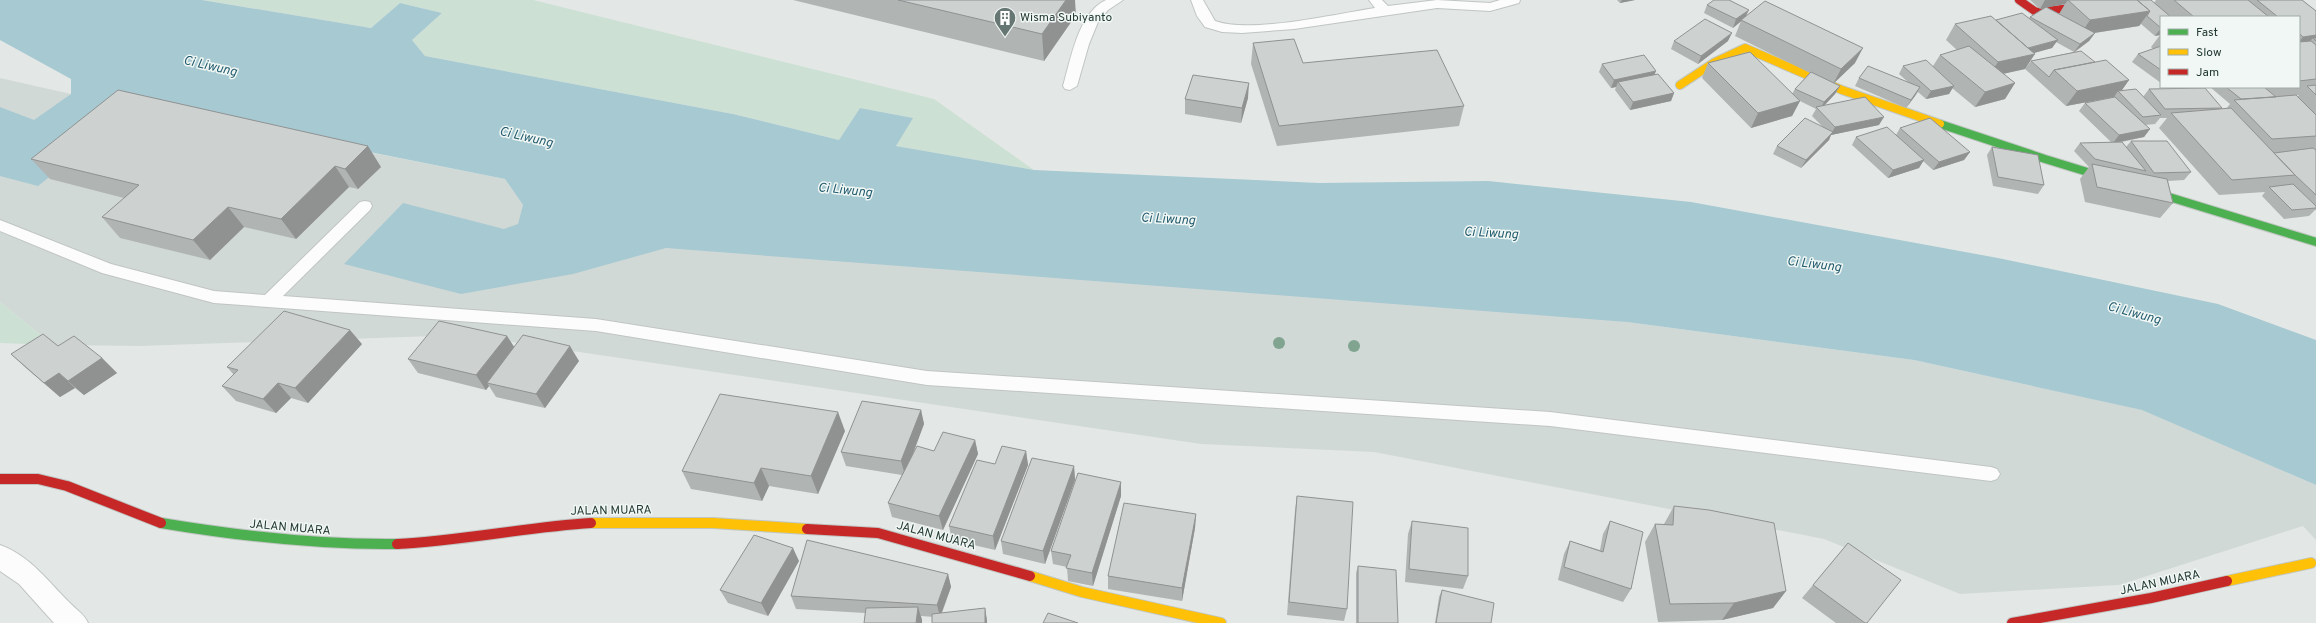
<svg xmlns="http://www.w3.org/2000/svg" width="2316" height="623" viewBox="0 0 2316 623" font-family="Overpass,sans-serif">
  <style>
    .built { fill: #d1d9d6 }
    .green { fill: #cde0d4 }
    .water { fill: #a7c9d2 }
    .lines { fill: none; stroke-linecap: round; stroke-linejoin: round }
    .lane-casing { stroke: #c0c5c3; stroke-width: 2 }
    .street-casing { stroke: #c0c5c3; stroke-width: 2 }
    .fast-far1-casing { stroke: #c0c6c3; stroke-width: 10 }
    .fast-casing { stroke: #c0c6c3; stroke-width: 12 }
    .slow-far1-casing { stroke: #c0c6c3; stroke-width: 10 }
    .slow-casing { stroke: #c0c6c3; stroke-width: 12 }
    .jam-far1-casing { stroke: #c0c6c3; stroke-width: 10 }
    .jam-casing { stroke: #c0c6c3; stroke-width: 12 }
    .lane { fill: #fbfcfb; fill-rule: evenodd }
    .street { fill: #fbfcfb; fill-rule: evenodd }
    .fast-far1 { stroke: #4caf50; stroke-width: 8 }
    .fast { stroke: #4caf50; stroke-width: 10 }
    .slow-far1 { stroke: #ffc107; stroke-width: 8 }
    .slow { stroke: #ffc107; stroke-width: 10 }
    .jam-far1 { stroke: #c62828; stroke-width: 8 }
    .jam { stroke: #c62828; stroke-width: 10 }
    .tree { fill: #81a491 }
    .wall { fill: #b0b4b3; fill-rule: evenodd }
    .shaded-wall { fill: #909292 }
    .building { fill: #cdd1d0; stroke: #909292 }
    .labels { text-anchor: middle; dominant-baseline: central; stroke-width: 3; stroke-linejoin: round; paint-order: stroke }
    .poi-label { font-size: 12px; fill: #233934; stroke: #f1f7f4; text-anchor: start }
    .street-label { font-size: 12px; fill: #233934; stroke: #f1f7f4 }
    .water-label { font-size: 13px; font-style: italic; fill: #235c6f; stroke: #f1f7f4 }
  </style>
  <rect width="100%" height="100%" fill="#e3e8e6"/>
  <path class="built" d="M0 78 71 94 505 179 523 205 1627 322 1914 360 2143 410 2316 485V540L2303 526 2119 585 1960 594 1824 539 1374 452 1201 444 464 335 140 346 53 345 0 302Z"/>
  <path class="green" d="M202 0H533L934 99 1034 170 896 146 912 118 860 108 839 140 733 114 425 56 412 40 442 13 400 3 371 28Z
    M0 302 53 345 0 343Z"/>
  <path class="water" d="M0 0H202L371 28 400 3 442 13 412 40 425 56 733 114 839 140 860 108 913 118 896 146 1034 170 1319 183 1488 181 1691 202 1998 258 2218 304 2316 340V485L2142 410 1914 360 1627 322 666 248 573 274 461 294 344 264 403 203 504 229 518 224 523 205 505 179 168 112 136 108 38 186 0 176V107L34 120 71 94V79L0 40Z"/>
  <g class="lines">
    <g class="lane-casing">
      <path id="lane" d="M1106 0H1123L1108 10 1098 22 1089 44 1077 86 1070 90 1065 89 1063 86C1071 59 1078 13 1106 0Z
        M1191 0H1203L1215 21C1251 34 1335 14 1375 8L1369 0H1382L1388 6 1437 0 1490 3 1500 0H1520L1519 3 1490 11 1437 8 1294 29 1242 33 1222 32 1205 27 1197 16Z
        M365 201 370 202 372 206 370 210 283 296 596 319 927 371 1550 412 1991 467 1997 469 2000 474 1997 479 1991 481 1550 426 927 385 596 331 214 303 102 273 0 231V220L111 264 214 291 265 295 360 202Z"/>
    </g>
    <g class="street-casing">
      <path id="street" d="M0 545C31 556 49 583 72 605 79 612 84 614 88 623H54L19 584 0 571Z"/>
    </g>
    <g class="fast-far1-casing">
      <path id="fast-far1" d="M1940 124 2045 159 2316 242"/>
    </g>
    <g class="fast-casing">
      <path id="fast" d="M161 523C239 536 317 545 397 544"/>
    </g>
    <g class="slow-far1-casing">
      <path id="slow-far1" d="M1680 85 1715 62 1745 48 1842 90 1940 124"/>
    </g>
    <g class="slow-casing">
      <path id="slow" d="M591 523H713L807 529
        M1030 576 1082 592 1221 623
        M2227 581 2311 563"/>
    </g>
    <g class="jam-far1-casing">
      <path id="jam-far1" d="M2019 0 2036 12 2142 0"/>
    </g>
    <g class="jam-casing">
      <path id="jam" d="M0 479H38L67 486 161 523
        M807 529 878 533 1030 576
        M397 544C462 541 526 527 591 523
        M2012 623 2151 598 2227 581"/>
    </g>
    <use href="#lane" class="lane"/>
    <use href="#street" class="street"/>
    <use href="#fast-far1" class="fast-far1"/>
    <use href="#fast" class="fast"/>
    <use href="#slow-far1" class="slow-far1"/>
    <use href="#slow" class="slow"/>
    <use href="#jam-far1" class="jam-far1"/>
    <use href="#jam" class="jam"/>
  </g>
  <g class="tree">
    <circle cx="1279" cy="343" r="6"/>
    <circle cx="1354" cy="346" r="6"/>
  </g>
  <path class="wall" d="M793 0H1066L1076 15 1044 61Z
    M1617 0H1635L1620 3Z
    M2030 0H2151L2154 3 2156 0H2302L2316 11V210H2315L2309 216 2284 219 2262 196 2265 192 2219 195 2159 128 2167 118H2160L2155 124 2145 125 2150 129 2144 137 2122 142 2126 147 2131 141 2191 172 2184 180 2168 181 2173 203 2160 218 2085 202 2080 179 2089 167 2074 151 2080 143 2111 142 2079 111 2085 103 2113 98 2114 97 2066 106 2025 69 2031 61 2074 52 2056 42 2052 48 2034 53 2025 69 2003 74 2015 83 2005 99 1975 107 1952 88 1949 94 1926 99 1918 92 1906 108 1855 86 1859 78 1908 82 1899 74 1903 66H1933L1940 55 1957 50 1946 40 1955 24 1996 20 2029 18 2030 17 2045 8 2040 9ZM2065 4 2059 14 2046 7ZM2161 17H2299V87H2210L2230 104 2226 109H2221L2222 108 2185 89 2190 87H2167L2170 89H2149L2143 97 2121 91 2129 80 2075 52 2089 41 2095 33 2139 26 2141 24 2155 36 2160 35 2151 47 2153 49 2138 54 2132 62 2161 83ZM2299 95 2297 97 2289 96Z
    M1707 5 1745 17 1855 63 1834 83 1840 86 1835 94 1824 106 1879 125 1831 135 1829 140 1801 168 1773 154 1777 146 1823 127 1812 116 1816 109 1800 101 1792 116 1751 128 1702 78 1708 63 1792 94 1795 89 1810 73 1735 36 1741 21 1733 28 1704 13Z
    M1674 41H1728L1698 64 1671 49Z
    M1253 43 1303 63 1464 106 1459 126 1277 146 1251 64Z
    M1602 64 1655 75 1674 93 1671 101 1630 110 1615 90 1616 87 1611 88 1599 72Z
    M1248 98 1241 123 1185 114V99Z
    M1900 128 1970 152 1964 160 1933 170 1923 161 1919 168 1888 178 1852 145 1856 137 1896 135Z
    M1992 147 2044 185 2038 194 1993 186 1987 155Z
    M31 159 381 167 358 189 349 187 296 239 244 227 210 260 120 238 102 217 124 198 50 179Z
    M507 336 514 347 579 361 545 408 496 397 489 386 486 390 418 373 408 359Z
    M362 344 308 403 291 398 276 413 236 401 222 386 234 375 227 367Z
    M58 346 102 358 117 373 84 395 75 388 60 397 27 369 11 354Z
    M921 410 924 424 913 453 934 451 975 440 978 454 943 530 892 517 888 503 902 475 846 466 841 452Z
    M845 431 818 494 769 486 762 501 691 489 682 471Z
    M1026 451 1028 465 995 550 952 540 949 526 995 464Z
    M1074 466 1075 480 1045 564 1003 554 1001 541Z
    M1121 482V496L1093 586 1068 581 1067 567 1053 564 1051 551Z
    M1297 496 1347 609 1344 621 1287 615 1295 510Z
    M1674 506 1786 591 1773 608 1722 620 1658 622 1645 542 1655 524H1664Z
    M1196 514 1195 528 1182 601 1108 589V576Z
    M1412 521 1468 576 1463 589 1405 582 1408 534Z
    M1610 521 1631 589 1623 602 1558 580 1564 554 1570 541 1600 550 1603 534Z
    M1848 543 1867 623H1836L1802 598Z
    M799 561 768 616 728 603 720 590Z
    M1358 566 1398 623H1356V573Z
    M948 574 951 587 942 613 985 608 987 621 921 616 922 620V623H864L865 613 796 609 791 596Z
    M1442 590 1491 623H1435L1439 597Z"/>
  <path class="shaded-wall" d="M1066 0H1075L1076 15 1044 61 1042 34Z
    M1622 0H1635L1620 3Z
    M2045 0H2068L2065 4 2040 9Z
    M1749 10 1745 18 1733 28 1736 19Z
    M2150 11 2139 26 2080 35 2090 20Z
    M2161 28V34L2160 35 2155 36Z
    M1732 33 1728 41 1698 64 1701 56Z
    M2095 33 2089 41 2074 52 2080 44Z
    M2316 35V41L2313 38 2302 50 2299 42 2303 37Z
    M2058 40 2052 48 2027 55 2035 54 2025 69 1988 77 1998 62 2026 49Z
    M1863 48 1855 63 1833 84 1841 69Z
    M1656 71 1653 79 1618 82 1616 87 1611 88 1614 80Z
    M2129 80 2120 93 2118 91 2114 97 2066 106 2077 91Z
    M1249 83 1248 98 1241 123 1242 108Z
    M2015 83 2005 99 1975 107 1985 92Z
    M1840 86 1835 94 1819 111 1824 102Z
    M1954 86 1949 94 1926 99 1931 91Z
    M1920 87 1915 96 1906 108 1911 100Z
    M2179 87H2190L2175 92Z
    M1674 93 1671 101 1630 110 1633 102Z
    M1800 101 1792 116 1751 128 1758 113Z
    M1884 117 1879 125 1831 135 1829 140 1801 168 1806 160 1831 134 1835 127Z
    M2150 129 2144 137 2113 143 2119 135Z
    M368 146 381 167 358 189 345 169Z
    M1970 152 1964 160 1933 170 1939 162Z
    M1924 160 1919 168 1888 178 1893 170Z
    M335 166 349 187 296 239 281 219Z
    M228 207 244 227 210 260 193 240Z
    M350 330 362 344 308 403 295 388Z
    M507 336 516 350 487 383 489 386 486 390 476 375Z
    M570 346 579 361 545 408 536 394Z
    M102 358 117 373 84 395 68 381Z
    M59 373 75 388 60 397 44 383Z
    M278 383 291 398 276 413 263 399Z
    M921 410 924 424 905 475 901 461Z
    M838 412 845 431 818 494 811 476Z
    M975 440 978 454 943 530 939 516Z
    M1026 451 1028 465 995 550 993 536Z
    M1074 466 1075 480 1045 564 1043 551Z
    M761 468 769 486 762 501 754 483Z
    M1121 482V496L1093 586 1092 573Z
    M1196 514 1195 528 1182 601V588Z
    M793 548 799 561 768 616 761 603Z
    M948 574 951 587 940 617 937 605Z
    M1786 591 1773 608 1722 620 1734 603Z
    M918 607 922 620V623H916Z
    M985 608 987 621V623H985Z"/>
  <path class="building" d="M898 0H1066L1042 34Z
    M1714 0H1729L1749 10 1736 19 1707 5Z
    M2068 0H2137L2150 11 2090 20Z
    M2137 0H2151L2171 17H2161V28L2147 16 2150 11Z
    M2174 0H2248L2269 17H2194Z
    M2257 0H2302L2316 11V35L2303 37 2299 33V17H2278Z
    M1765 1 1863 48 1841 69 1741 20Z
    M2046 7 2095 33 2080 44 2030 17Z
    M2022 13 2058 40 2028 48 1996 20Z
    M1991 16 2035 54 1998 62 1955 24Z
    M1705 19 1732 33 1701 56 1674 41Z
    M2313 38H2316V41Z
    M1294 39 1303 63 1437 50 1464 106 1279 126 1253 43Z
    M2311 41 2316 45V79L2299 81V42Z
    M1969 46 2015 83 1985 92 1940 55Z
    M2161 46V70L2138 54Z
    M2081 51 2095 62 2054 70 2049 77 2031 61Z
    M1750 52 1800 101 1758 113 1708 63Z
    M1644 55 1656 71 1614 80 1602 64Z
    M1926 60 1954 86 1931 91 1903 66Z
    M2106 60 2129 80 2077 91 2054 70Z
    M1868 66 1920 87 1911 100 1859 78Z
    M1811 72 1840 86 1824 102 1795 89Z
    M1658 74 1674 93 1633 102 1618 82Z
    M1193 75 1249 83 1242 108 1185 99Z
    M2316 85V95L2307 86Z
    M2226 87H2264L2276 97 2241 99Z
    M2205 88 2222 108 2165 109 2149 89Z
    M2136 89 2161 115 2143 117 2118 91Z
    M118 90 368 146 345 169 335 166 281 219 228 207 193 240 102 217 139 185 31 159Z
    M2296 95 2316 115V136L2272 139 2234 100Z
    M1865 97 1884 117 1835 127 1816 107Z
    M2115 97 2150 129 2119 135 2085 103Z
    M2231 108 2295 175 2232 180 2171 113Z
    M1805 118 1833 132 1806 160 1777 146Z
    M1930 118 1970 152 1939 162 1900 128Z
    M1887 127 1924 160 1893 170 1856 137Z
    M2131 141H2167L2191 172 2154 173Z
    M2122 142 2146 171 2095 159 2080 143Z
    M1992 147 2038 155 2044 185 1998 177Z
    M2313 148 2316 150V195L2295 175 2274 153Z
    M2092 164 2167 179 2173 203 2097 187Z
    M2293 184 2316 206V208L2292 210 2269 187Z
    M284 311 350 330 295 388 278 383 263 399 222 386 238 370 227 367Z
    M439 321 507 336 476 375 408 359Z
    M43 334 58 346 74 336 102 358 68 381 59 373 44 383 11 354Z
    M523 335 570 346 536 394 487 383Z
    M720 394 838 412 811 476 761 468 754 483 682 471Z
    M862 401 921 410 901 461 841 452Z
    M943 432 975 440 939 516 888 503 917 446 934 451Z
    M1002 446 1026 451 993 536 949 526 977 460 995 464Z
    M1032 458 1074 466 1043 551 1001 541Z
    M1078 473 1121 482 1092 573 1066 568 1071 555 1051 551Z
    M1297 496 1353 502 1347 609 1289 602Z
    M1124 503 1196 514 1182 588 1108 576Z
    M1674 506 1709 510 1774 523 1786 591 1734 603 1670 604 1655 524 1673 525Z
    M1412 521 1468 528V576L1409 569Z
    M1610 521 1643 532 1631 589 1564 567 1570 541 1603 552Z
    M754 535 793 548 761 603 720 590Z
    M807 540 948 574 937 605 791 596Z
    M1848 543 1901 580 1867 623H1865L1813 585Z
    M1358 566 1396 570 1398 623H1358Z
    M1442 590 1494 603 1491 623H1436Z
    M918 607 916 623H864L866 608Z
    M985 608V623H932V614Z
    M1048 613 1078 623H1043Z"/>
  <defs>
    <g id="building-pin" transform="scale(1.15)"><path d="M0 17L-7.5 6A9.5 9.5 0 1 1 7.5 6Z" fill="#667672" stroke="#f1f7f4"/><path d="M-4-6H4V6H1V3H-1V6H-4ZM-2.5-4.3h1.7v1.8h-1.7ZM.8-4.3h1.7v1.8H.8ZM-2.5-1h1.7V.8h-1.7ZM.8-1h1.7V.8H.8Z" fill="#fff"/></g>
  </defs>
  <g fill-rule="evenodd">
    <use href="#building-pin" x="1005" y="18"/>
  </g>
  <g class="labels">
    <g class="poi-label">
      <text x="1020" y="18">Wisma Subiyanto</text>
    </g>
    <g class="street-label">
      <text transform="translate(611 511) rotate(-1)">JALAN MUARA</text>
      <text transform="translate(290 528) rotate(5)">JALAN MUARA</text>
      <text transform="translate(936 536) rotate(15)">JALAN MUARA</text>
      <text transform="translate(2160 583) rotate(-12)">JALAN MUARA</text>
    </g>
    <g class="water-label">
      <text transform="translate(210 67) rotate(13)">Ci Liwung</text>
      <text transform="translate(526 138) rotate(13)">Ci Liwung</text>
      <text transform="translate(845 191) rotate(6)">Ci Liwung</text>
      <text transform="translate(1168 220) rotate(3)">Ci Liwung</text>
      <text transform="translate(1491 234) rotate(3)">Ci Liwung</text>
      <text transform="translate(1814 265) rotate(7)">Ci Liwung</text>
      <text transform="translate(2134 314) rotate(15)">Ci Liwung</text>
    </g>
  </g>
  <rect x="2160" y="16" width="140" height="72" fill="#f1f7f4" stroke="#9faba7"/>
  <rect x="2168" y="29" width="20" height="6" fill="#4caf50" stroke="#9faba7"/>
  <text x="2196" y="36" font-size="12" fill="#233934">Fast</text>
  <rect x="2168" y="49" width="20" height="6" fill="#ffc107" stroke="#9faba7"/>
  <text x="2196" y="56" font-size="12" fill="#233934">Slow</text>
  <rect x="2168" y="69" width="20" height="6" fill="#c62828" stroke="#9faba7"/>
  <text x="2196" y="76" font-size="12" fill="#233934">Jam</text>
</svg>
